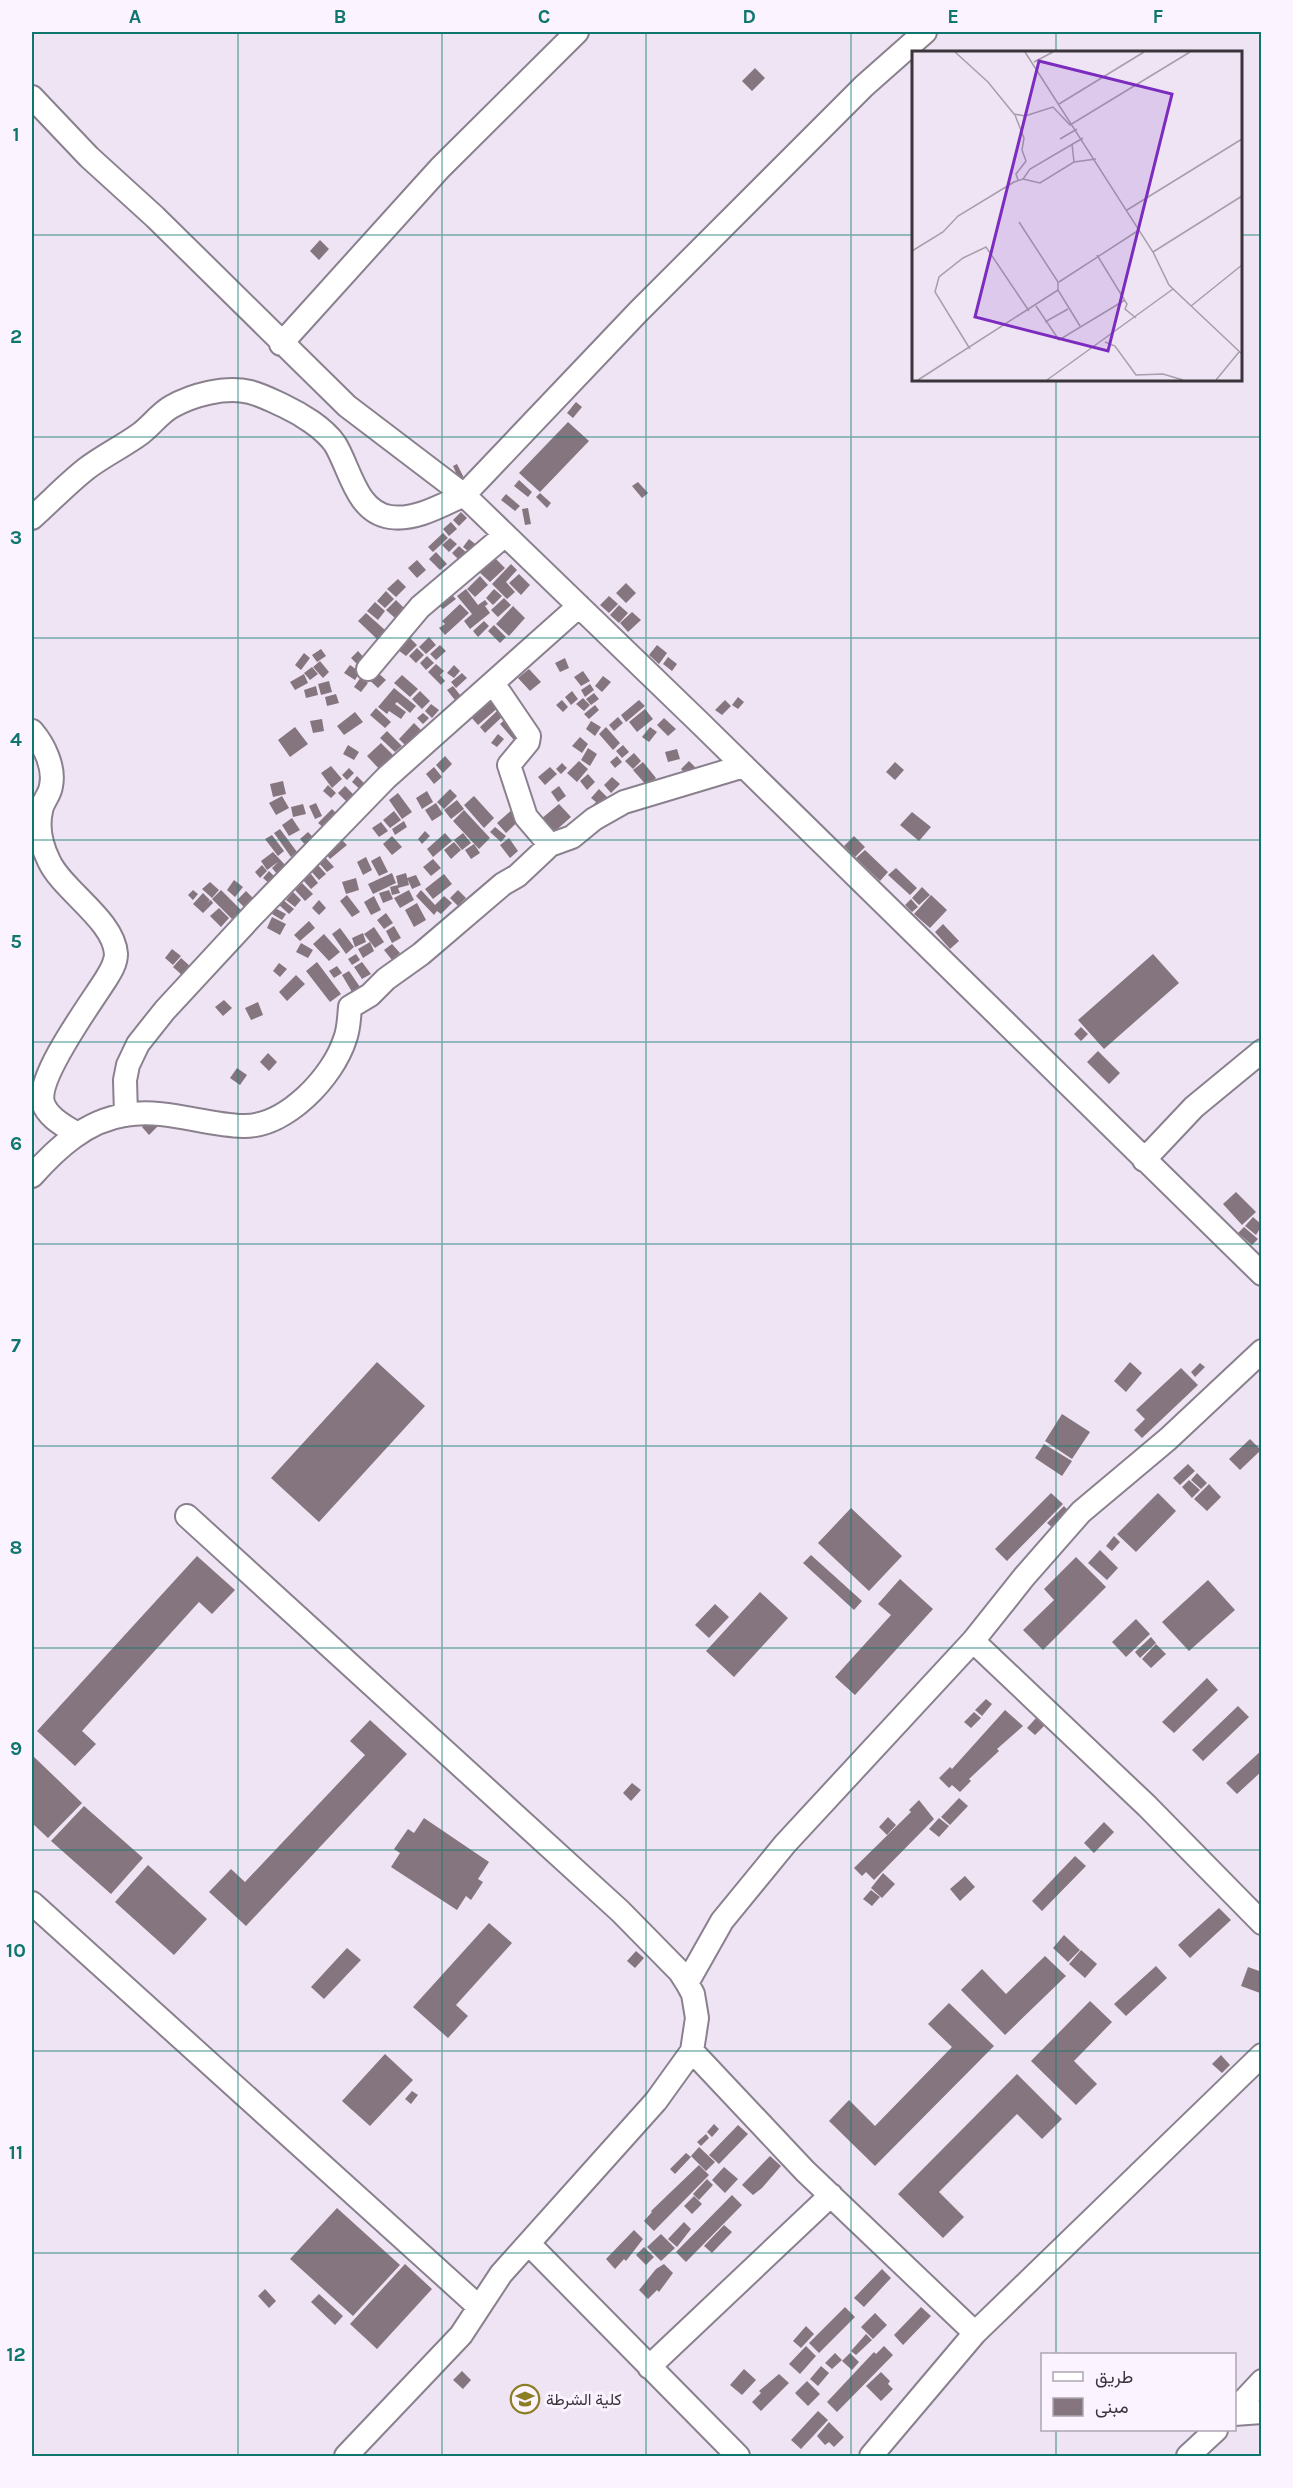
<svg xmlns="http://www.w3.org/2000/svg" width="1293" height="2488" viewBox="0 0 1293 2488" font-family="Karla,Vazirmatn,sans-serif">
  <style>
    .building { fill: #85757e }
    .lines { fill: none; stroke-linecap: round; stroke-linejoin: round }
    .minor-casing { stroke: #8a808e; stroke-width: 26 }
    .minor { stroke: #fff; stroke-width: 22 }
    .grid { fill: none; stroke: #0f766e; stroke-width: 1.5; stroke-opacity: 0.55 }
    .labels { text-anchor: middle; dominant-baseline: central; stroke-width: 6; stroke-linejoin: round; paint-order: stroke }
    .poi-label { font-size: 16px; fill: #39353b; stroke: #fbf3ff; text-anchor: start }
    .inset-road { fill: none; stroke: #a69eaa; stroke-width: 1.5 }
    .view { fill: #7b2cbf; fill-opacity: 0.15; stroke: #7b2cbf; stroke-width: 3 }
    .inset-edge { fill: none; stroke: #39353b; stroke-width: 3 }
    .neatline { fill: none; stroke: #0f766e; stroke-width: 2 }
    .grid-label { font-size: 20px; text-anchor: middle; font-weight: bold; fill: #0f766e }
  </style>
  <rect width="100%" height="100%" fill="#efe4f4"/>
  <path class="building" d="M755 68 765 78 752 91 742 81Z
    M320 240 329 249 319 260 310 251Z
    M576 402 582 407 573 418 567 413Z
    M568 422 589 441 540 492 519 473Z
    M457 464 465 480 460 482 453 466Z
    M519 480 532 492 528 497 514 486Z
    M638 482 648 493 642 498 632 486Z
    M540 493 551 503 547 508 536 497Z
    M506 494 520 506 515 511 501 500Z
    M528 508 531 524 525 525 522 509Z
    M461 512 467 518 459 526 453 520Z
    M451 522 457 529 449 536 443 529Z
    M443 533 448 538 433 552 428 547Z
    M450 538 457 544 449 552 442 545Z
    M469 539 479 547 473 555 463 547Z
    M459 546 469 555 462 563 452 553Z
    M436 552 447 564 440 570 429 559Z
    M493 556 505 568 490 582 478 571Z
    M417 560 426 570 417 578 408 568Z
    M511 564 517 570 506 582 515 592 507 599 492 584Z
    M519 574 530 585 521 595 509 583Z
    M480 576 488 585 475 597 467 589Z
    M398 579 406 587 396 597 387 589Z
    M626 583 636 593 626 603 616 593Z
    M466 589 478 605 485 600 488 604 485 606 490 613 470 629 464 621 472 614 457 596Z
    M494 589 502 596 493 605 486 598Z
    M386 591 394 599 385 608 377 601Z
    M452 595 456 599 443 609 439 605Z
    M609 596 618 604 609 613 600 605Z
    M504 598 511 605 498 617 491 610Z
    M396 600 404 608 395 618 386 610Z
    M375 602 385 611 378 620 367 611Z
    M460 604 469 613 445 635 439 628 445 624 442 621Z
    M619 605 628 613 619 623 610 615Z
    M513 606 525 618 509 636 496 624Z
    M632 612 641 620 628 632 620 623Z
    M366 613 385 630 377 639 358 621Z
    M484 621 489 626 478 637 473 631Z
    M494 625 506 637 500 643 488 631Z
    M429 637 436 645 426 654 419 647Z
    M410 638 417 645 406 656 398 650Z
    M440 645 446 651 436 660 430 654Z
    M657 645 667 653 659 664 649 655Z
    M417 648 424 655 416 663 409 656Z
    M321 649 326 656 317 662 312 655Z
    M358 651 367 661 360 667 351 658Z
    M304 653 310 658 301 670 295 665Z
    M427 656 434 663 426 670 420 663Z
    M668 657 677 664 672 671 663 664Z
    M565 658 569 668 560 672 555 663Z
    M320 661 329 672 323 678 313 667Z
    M436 664 444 671 440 675 445 681 441 685 428 672Z
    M350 665 360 672 355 680 344 673Z
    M454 665 460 671 454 678 447 673Z
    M312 667 318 674 310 680 304 673Z
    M529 669 541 682 530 691 518 678Z
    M375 670 386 680 378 688 367 678Z
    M583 671 590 681 581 686 574 677Z
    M462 673 467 678 456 688 451 682Z
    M304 674 308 683 295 690 290 682Z
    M402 675 418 689 410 697 394 683Z
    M603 676 611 682 602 692 595 686Z
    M361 677 368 683 361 692 354 687Z
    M329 681 332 692 321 695 318 684Z
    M590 684 594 690 585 697 581 690Z
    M316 686 318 695 306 698 304 690Z
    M453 686 464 700 458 704 447 690Z
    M394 688 416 706 410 713 397 702 395 704 406 712 401 719 389 711 387 714 378 707Z
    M420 691 430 701 422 709 412 699Z
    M572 691 578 699 571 705 565 697Z
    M594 693 599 699 591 705 586 699Z
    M336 694 339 703 327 706 325 697Z
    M493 697 500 706 478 725 470 716Z
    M738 697 744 702 738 709 732 705Z
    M583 698 590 705 584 711 576 704Z
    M562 700 568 707 563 712 556 705Z
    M639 700 645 706 626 722 621 715Z
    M725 700 731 706 722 715 715 710Z
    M431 704 439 710 432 718 425 711Z
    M595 705 599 710 589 719 584 714Z
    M376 708 391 722 385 728 370 715Z
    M645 709 653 719 637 732 629 722Z
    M497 711 502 717 485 733 480 727Z
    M355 712 363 722 344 735 337 726Z
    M423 713 429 718 423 724 417 718Z
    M510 715 525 731 514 740 500 724Z
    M618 717 623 723 614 731 609 725Z
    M664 718 676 729 668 736 657 725Z
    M322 719 324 731 313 733 310 721Z
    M591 721 601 727 595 736 586 729Z
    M414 723 422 731 407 747 399 739Z
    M295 727 308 744 290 757 278 740Z
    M606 727 620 743 613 750 599 734Z
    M650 727 657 732 649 742 642 737Z
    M387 731 402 746 395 752 380 738Z
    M498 734 504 739 497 747 491 743Z
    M580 737 588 744 582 753 572 746Z
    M381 743 396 758 382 772 367 756Z
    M348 745 359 752 354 760 343 754Z
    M623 745 629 752 622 758 616 751Z
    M588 748 597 754 590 766 581 760Z
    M677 749 680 759 668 762 665 752Z
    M634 753 641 761 633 769 625 761Z
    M445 756 452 764 443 773 436 765Z
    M617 756 622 762 615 768 610 762Z
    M579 761 588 769 577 782 567 773Z
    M689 761 699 771 691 780 681 769Z
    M643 762 656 778 647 786 633 770Z
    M895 762 904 770 895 780 886 772Z
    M562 763 567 768 561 774 556 769Z
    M331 766 342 779 332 788 321 773Z
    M434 767 442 777 434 784 426 774Z
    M550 767 557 774 545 785 538 777Z
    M349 768 354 773 347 780 342 775Z
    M588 774 595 782 587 790 580 781Z
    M357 776 368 787 363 792 352 782Z
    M612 777 620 784 611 793 604 785Z
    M283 781 286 794 273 797 270 784Z
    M328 785 336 793 331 798 323 791Z
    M345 786 354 795 347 802 338 793Z
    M559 786 566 796 558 802 551 792Z
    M450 789 457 796 444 809 437 802Z
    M599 789 610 800 587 811 596 802 591 798Z
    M427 791 433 802 422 809 416 798Z
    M398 793 412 812 402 819 389 800Z
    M282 796 289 808 276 815 269 803Z
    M474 796 494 818 484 828 464 805Z
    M457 800 464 809 451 819 444 810Z
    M316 803 322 816 315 819 309 806Z
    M436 803 443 814 432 821 425 810Z
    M303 804 306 814 293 817 291 807Z
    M559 804 571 817 553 833 541 819Z
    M515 807 524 816 506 833 497 823Z
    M332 809 337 814 324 828 318 823Z
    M464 810 490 838 479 849 453 821Z
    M394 811 401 820 390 828 383 820Z
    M912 812 931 827 919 841 900 825Z
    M292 818 300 830 289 836 282 825Z
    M404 821 407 827 395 835 392 829Z
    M381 822 388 831 379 837 372 828Z
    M495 827 506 836 501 842 490 832Z
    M280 829 297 852 291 857 274 833Z
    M425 831 430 836 422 844 418 839Z
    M308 832 317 841 309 849 300 839Z
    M445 833 452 841 433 857 427 849Z
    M463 833 471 843 462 850 454 840Z
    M272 835 284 851 278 856 265 839Z
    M392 836 402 847 392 855 383 844Z
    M854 836 865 847 855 857 844 846Z
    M509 838 518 851 510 858 500 845Z
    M342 840 347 845 330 859 326 854Z
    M454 842 461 850 451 859 444 850Z
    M474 844 480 853 471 859 465 850Z
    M865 850 888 872 880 881 856 858Z
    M273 852 287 867 278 875 272 868 278 862 267 870 261 861Z
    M324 856 334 867 327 872 317 861Z
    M380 856 388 872 379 876 371 861Z
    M366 857 372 870 363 875 357 862Z
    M433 859 441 868 431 876 423 867Z
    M317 864 326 874 319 880 310 870Z
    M262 865 267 871 260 878 255 872Z
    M896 868 917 888 910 895 888 875Z
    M269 871 276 878 270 884 263 878Z
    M392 873 396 883 373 894 368 884Z
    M406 873 409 885 398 888 400 893 392 895 390 887 398 885 396 876Z
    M311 874 318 883 311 889 303 880Z
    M444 874 452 884 433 899 425 889Z
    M416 875 421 885 412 889 407 878Z
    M356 878 359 890 346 894 342 882Z
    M234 880 243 887 235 897 227 890Z
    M210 882 219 890 212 898 202 889Z
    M302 883 313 894 305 901 295 890Z
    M922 887 930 895 919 905 912 898Z
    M193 890 198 894 193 900 188 895Z
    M221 890 241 910 232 919 212 899Z
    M389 890 393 899 383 903 379 893Z
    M409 890 414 900 400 908 394 898Z
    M421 890 435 905 444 896 452 903 441 914 437 911 434 915 416 896Z
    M458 890 466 898 458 906 450 898Z
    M246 891 256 901 247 910 237 900Z
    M293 892 301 900 295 907 286 900Z
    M203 893 210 900 207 903 211 900 213 903 203 913 193 904Z
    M347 895 360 912 352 917 340 901Z
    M931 895 947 910 930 928 914 914Z
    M374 896 381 910 371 915 364 902Z
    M282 899 294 909 289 914 278 904Z
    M911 899 918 907 912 912 905 905Z
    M319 900 326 908 319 915 312 908Z
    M417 903 426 920 414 927 405 910Z
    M219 908 229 918 221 927 210 916Z
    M275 908 286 914 282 920 272 914Z
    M386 913 393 923 384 929 377 920Z
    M272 917 286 924 280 935 267 928Z
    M309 921 315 928 300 941 294 935Z
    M943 924 959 941 950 949 935 932Z
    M394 926 401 938 392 943 386 931Z
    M374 927 384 942 375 948 364 934Z
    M340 928 354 947 346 954 332 934Z
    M363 933 366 942 355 947 352 938Z
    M324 934 340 952 329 961 313 944Z
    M370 942 374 951 363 958 358 949Z
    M301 943 313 950 308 958 296 952Z
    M392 944 400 953 392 960 384 950Z
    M172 949 181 956 173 965 165 958Z
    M356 954 360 960 352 965 348 959Z
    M1153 954 1179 983 1104 1049 1078 1020Z
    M181 958 191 967 183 976 173 967Z
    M317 962 341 994 330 1002 306 971Z
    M362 962 371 974 362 979 354 967Z
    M279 963 287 969 280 977 273 971Z
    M337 966 342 973 334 978 329 971Z
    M349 971 360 987 352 992 342 975Z
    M296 975 305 984 287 1001 279 992Z
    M224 1000 232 1008 223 1016 215 1007Z
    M258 1002 263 1015 251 1020 245 1008Z
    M1081 1027 1088 1034 1081 1041 1074 1034Z
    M1098 1051 1120 1073 1109 1084 1087 1062Z
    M268 1053 277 1062 269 1071 260 1062Z
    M237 1068 247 1075 240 1085 230 1078Z
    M153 1116 160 1124 149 1135 142 1127Z
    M1236 1192 1256 1212 1242 1225 1223 1204Z
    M1253 1217 1262 1225 1256 1235 1245 1226Z
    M1244 1227 1258 1239 1252 1245 1238 1233Z
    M377 1362 425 1406 319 1522 271 1478Z
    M1130 1362 1142 1373 1126 1392 1114 1381Z
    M1200 1363 1205 1367 1195 1377 1191 1372Z
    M1181 1368 1198 1385 1142 1438 1134 1430 1145 1419 1136 1410Z
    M1062 1414 1090 1432 1072 1459 1045 1441Z
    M1250 1439 1261 1450 1240 1470 1229 1459Z
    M1044 1444 1072 1461 1062 1476 1035 1458Z
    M1188 1464 1195 1471 1180 1485 1173 1478Z
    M1197 1473 1207 1483 1201 1489 1191 1480Z
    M1189 1480 1200 1490 1192 1498 1182 1487Z
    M1209 1484 1221 1497 1207 1511 1194 1499Z
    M1051 1493 1063 1504 1007 1561 995 1549Z
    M1158 1493 1176 1511 1136 1552 1117 1534Z
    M1064 1506 1071 1514 1055 1530 1047 1523Z
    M851 1508 902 1556 869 1591 818 1543Z
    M1114 1536 1120 1542 1112 1551 1106 1546Z
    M1100 1550 1118 1568 1107 1580 1088 1563Z
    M811 1555 862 1601 854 1610 803 1563Z
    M197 1556 235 1590 212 1614 199 1602 82 1731 96 1744 75 1766 37 1731Z
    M1076 1557 1106 1587 1043 1650 1023 1630 1054 1600 1044 1589Z
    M900 1579 933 1609 855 1695 835 1677 891 1615 878 1604Z
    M1208 1580 1235 1610 1189 1651 1162 1622Z
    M760 1592 788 1618 734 1677 706 1651Z
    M715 1604 729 1617 709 1638 695 1625Z
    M1136 1619 1150 1634 1126 1657 1112 1642Z
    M1151 1637 1156 1643 1140 1658 1135 1652Z
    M1156 1644 1166 1654 1151 1668 1142 1659Z
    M1207 1678 1218 1690 1174 1733 1162 1722Z
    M986 1699 992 1704 982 1716 975 1710Z
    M1238 1706 1249 1717 1203 1761 1192 1750Z
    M1005 1710 1023 1726 997 1749 999 1751 969 1779 971 1781 960 1792 952 1785 949 1788 939 1778 950 1767 952 1769Z
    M974 1712 981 1718 971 1728 964 1722Z
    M1036 1718 1044 1726 1035 1735 1027 1728Z
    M370 1720 407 1754 246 1926 209 1892 231 1869 245 1882 365 1755 350 1741Z
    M1262 1750V1771L1237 1794 1226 1783Z
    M32 1755 82 1803 48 1838 32 1823Z
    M632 1783 641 1790 631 1801 623 1793Z
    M959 1798 968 1806 950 1825 941 1817Z
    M919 1800 934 1819 874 1880 866 1872 862 1876 854 1868 911 1812 909 1810Z
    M84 1806 143 1858 111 1894 51 1841Z
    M888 1817 896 1825 887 1835 879 1827Z
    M424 1818 489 1862 478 1879 483 1882 471 1900 466 1896 457 1910 391 1867 400 1853 394 1849 408 1829 414 1833Z
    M939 1818 949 1826 939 1837 929 1829Z
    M1104 1822 1114 1832 1094 1853 1084 1843Z
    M1075 1856 1086 1866 1042 1911 1032 1901Z
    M148 1865 207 1919 174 1955 115 1902Z
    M883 1873 895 1884 882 1898 871 1888Z
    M965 1876 975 1887 960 1901 950 1889Z
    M871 1890 880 1897 872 1906 863 1899Z
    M1219 1908 1231 1920 1190 1958 1178 1945Z
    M489 1923 512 1943 456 2005 468 2016 448 2038 413 2007Z
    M1064 1935 1080 1950 1068 1962 1053 1948Z
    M347 1948 361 1960 324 1999 311 1987Z
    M1081 1950 1097 1964 1085 1978 1069 1964Z
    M636 1951 644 1958 635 1968 627 1961Z
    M1045 1956 1066 1976 1005 2035 961 1990 982 1969 1006 1994Z
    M1156 1966 1167 1978 1126 2016 1114 2004Z
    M1248 1967 1262 1972 1260 1993 1241 1986Z
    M1090 2001 1112 2022 1074 2061 1097 2084 1076 2105 1031 2061Z
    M949 2003 994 2046 875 2166 829 2121 849 2100 875 2126 952 2047 928 2024Z
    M385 2054 413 2080 370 2126 342 2101Z
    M1221 2055 1230 2065 1222 2073 1212 2064Z
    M1017 2074 1062 2119 1042 2139 1017 2114 939 2192 964 2217 943 2238 898 2194Z
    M412 2091 418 2095 411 2104 405 2099Z
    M714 2124 719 2129 712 2137 707 2132Z
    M738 2125 748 2134 719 2164 709 2155Z
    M706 2134 709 2138 701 2146 697 2142Z
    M699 2147 715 2162 706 2171 691 2156Z
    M686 2153 691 2157 675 2174 670 2169Z
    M770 2156 781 2166 762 2188 753 2195 742 2185Z
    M699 2165 709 2175 654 2231 644 2221 652 2212 651 2211Z
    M724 2167 738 2179 725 2193 712 2180Z
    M707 2179 713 2185 699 2200 693 2194Z
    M732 2195 742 2205 686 2262 676 2252Z
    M694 2196 702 2204 692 2214 684 2206Z
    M337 2208 400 2265 353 2316 290 2259Z
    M684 2222 691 2229 677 2247 668 2239Z
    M724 2225 732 2232 712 2253 704 2246Z
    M634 2230 643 2239 626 2261 624 2259 615 2269 606 2259Z
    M661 2234 675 2248 661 2261 647 2247Z
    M644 2247 654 2257 646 2265 636 2255Z
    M405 2264 432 2289 377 2349 350 2324Z
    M664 2264 673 2273 659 2292 657 2290 648 2299 639 2290 656 2269Z
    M882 2269 891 2278 864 2307 854 2298Z
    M265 2289 276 2301 269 2308 258 2296Z
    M319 2294 343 2316 335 2325 311 2302Z
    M845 2307 855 2317 819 2353 809 2343Z
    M921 2307 931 2316 903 2345 894 2335Z
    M875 2313 887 2325 873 2339 861 2327Z
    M806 2326 814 2334 801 2348 793 2341Z
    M866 2334 872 2340 856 2355 851 2351Z
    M806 2346 816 2356 800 2374 789 2364Z
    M884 2346 893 2355 837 2412 827 2402 874 2352 876 2354Z
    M835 2353 842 2360 832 2369 825 2363Z
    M850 2353 859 2362 852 2370 842 2361Z
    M821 2366 829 2373 818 2386 810 2379Z
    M744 2369 756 2380 742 2395 730 2385Z
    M462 2371 471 2380 463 2389 453 2380Z
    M881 2372 890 2381 888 2384 893 2389 881 2401 866 2386Z
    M779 2374 789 2383 761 2411 752 2402 761 2393 759 2391Z
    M807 2381 820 2394 808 2406 795 2393Z
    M818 2411 828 2420 801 2449 791 2440Z
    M829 2422 844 2437 834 2447 829 2442 825 2445 817 2436Z"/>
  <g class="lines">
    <g class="minor-casing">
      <path id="minor" d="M32 97 89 157 155 217 347 406 464 495 700 723 1262 1274
        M281 344 440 168 577 32
        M32 518C50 502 67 484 86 469 103 456 122 447 140 434 151 426 159 414 171 407 192 395 225 386 250 392 262 395 273 401 284 406 301 414 324 428 335 444 350 468 356 512 390 517 415 521 442 505 464 495L638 312 864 86 925 32
        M368 669 420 607 505 535
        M493 683 529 736 528 742 509 765 526 817 550 845
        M32 731C44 745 55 767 51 786 50 795 42 802 41 811 37 829 41 845 49 861 62 890 114 920 116 954 116 963 111 971 106 979 91 1003 36 1077 43 1103 48 1118 65 1126 77 1134
        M126 1115 125 1080 128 1065 138 1044 165 1010 253 915 386 778 579 606
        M1144 1160 1194 1107 1262 1051
        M32 1176C57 1148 86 1121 125 1115 165 1108 204 1125 243 1126 286 1127 333 1077 345 1039 349 1029 349 1017 350 1007L370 995 386 979 421 954 503 884 517 876 550 845 572 837 594 819 624 802 744 766
        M187 1516 620 1911 680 1972 687 1983 693 1994 697 2018 692 2051 656 2101 501 2274 461 2335 346 2456
        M973 1641 1147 1806 1262 1923
        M32 1903 479 2307
        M687 1983 722 1921 785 1844 973 1641 1024 1577 1081 1512 1168 1439 1262 1351
        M692 2051 805 2171 975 2333
        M529 2244 738 2456
        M649 2367 831 2195
        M1234 2411 1262 2381
        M1234 2414 1262 2412
        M871 2456 975 2333 1262 2055
        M1188 2456 1216 2430"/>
    </g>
    <use href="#minor" class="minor"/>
  </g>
  <path class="grid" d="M238 32V2456M442 32V2456M646 32V2456M851 32V2456M1056 32V52M32 235H914M1240 235H1262M1056 380V2354M32 437H1262M32 638H1262M32 840H1262M32 1042H1262M32 1244H1262M32 1446H1262M32 1648H1262M32 1850H1262M32 2051H1262M32 2253H1262M1056 2430V2456"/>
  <defs>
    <g id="university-ring" transform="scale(1.5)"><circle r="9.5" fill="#fbf3ff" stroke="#8c7e24" stroke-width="1.5"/><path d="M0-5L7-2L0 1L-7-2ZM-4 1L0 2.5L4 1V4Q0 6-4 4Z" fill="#8c7e24"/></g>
  </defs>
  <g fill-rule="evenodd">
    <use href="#university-ring" x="525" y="2399"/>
  </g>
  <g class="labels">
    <g class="poi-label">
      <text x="546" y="2399">كلية الشرطة</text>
    </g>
  </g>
  <g transform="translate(912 51)">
    <rect width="330" height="330" fill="#efe4f4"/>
    <path class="inset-road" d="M43 1 76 31 102 63 113 65 141 56 158 74 278 1M113 1 241 201 257 234 330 303M122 11 141 1M147 53 232 1M103 64 112 87 110 99 114 110 104 123 106 129M148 88 165 78M160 93 162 111M111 128 118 118 171 87M215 159 330 88M0 200 31 181 46 165 102 131 111 128 128 132 162 111 184 108M241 201 330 145M185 204 215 253 213 258 224 267M147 231 227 179M146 239 168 275M124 255 147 289 213 249M279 255 330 214M133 271 156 258M193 291 203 295 224 324 251 323 271 329M58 298 23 241 27 226 51 207 74 196 117 260M6 329 146 239V231L107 171M135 329 261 238M304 329 327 301"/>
    <path class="view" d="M127 10 260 43 196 300 63 266Z"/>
    <rect width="330" height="330" class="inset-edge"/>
  </g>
  <rect width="1293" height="2488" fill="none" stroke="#fbf3ff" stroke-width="66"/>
  <rect x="1041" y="2353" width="195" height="78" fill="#fbf3ff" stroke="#ada7b1" stroke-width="1.5"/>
  <rect x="1053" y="2372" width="30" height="9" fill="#ffffff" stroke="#ada7b1" stroke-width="1.5"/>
  <text x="1095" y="2383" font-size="18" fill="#39353b">طريق</text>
  <rect x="1053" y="2398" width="30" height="18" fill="#85757e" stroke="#ada7b1" stroke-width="1.5"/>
  <text x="1095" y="2413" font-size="18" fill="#39353b">مبنى</text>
  <rect x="33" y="33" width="1227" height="2422" class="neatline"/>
  <g class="grid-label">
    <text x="135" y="23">A</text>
    <text x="340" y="23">B</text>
    <text x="544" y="23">C</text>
    <text x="749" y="23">D</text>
    <text x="953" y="23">E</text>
    <text x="1158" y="23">F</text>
    <text x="16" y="141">1</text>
    <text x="16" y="343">2</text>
    <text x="16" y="544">3</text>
    <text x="16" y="746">4</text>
    <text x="16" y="948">5</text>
    <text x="16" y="1150">6</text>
    <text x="16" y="1352">7</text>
    <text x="16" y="1554">8</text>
    <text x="16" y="1755">9</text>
    <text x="16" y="1957">10</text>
    <text x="16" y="2159">11</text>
    <text x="16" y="2361">12</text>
  </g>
</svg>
